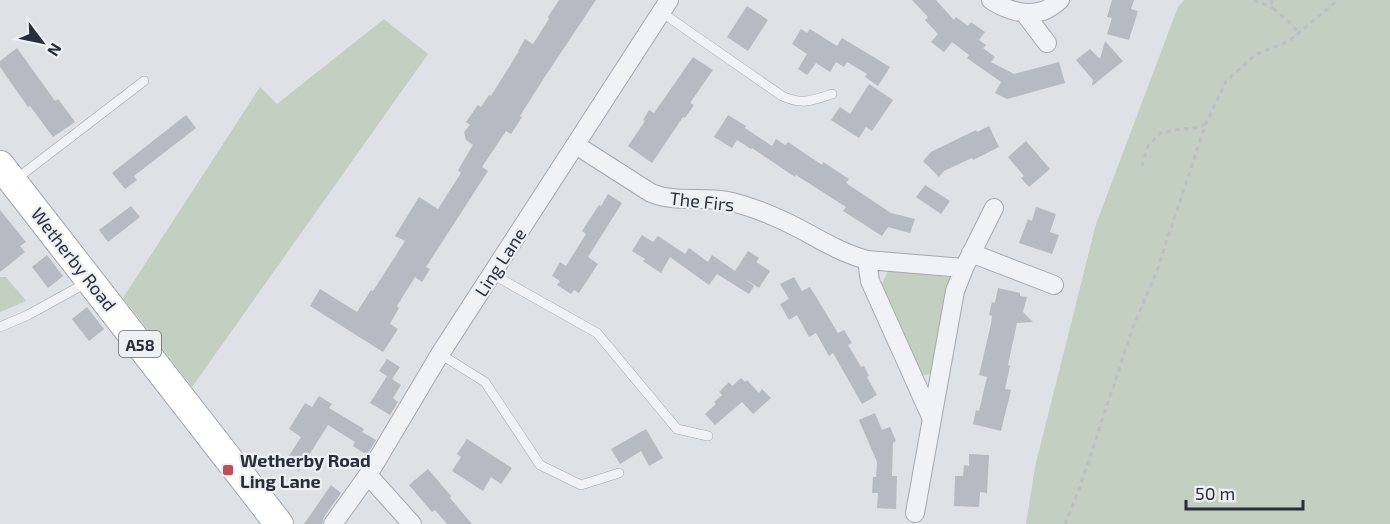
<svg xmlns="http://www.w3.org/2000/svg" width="1390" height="524" viewBox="0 0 1390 524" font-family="'Exo 2',sans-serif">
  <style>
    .green { fill: #c3cfc0 }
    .building { fill: #b6bac2 }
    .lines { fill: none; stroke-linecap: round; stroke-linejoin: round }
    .lane-casing { stroke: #a4a8af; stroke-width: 10 }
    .street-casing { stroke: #a4a8af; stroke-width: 20 }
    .primary-casing { stroke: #9fa4b1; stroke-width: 30 }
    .path { stroke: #bdbfc5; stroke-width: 3; stroke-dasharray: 4.5 4.5; stroke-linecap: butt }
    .lane { stroke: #f1f2f5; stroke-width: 9 }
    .street { stroke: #f1f2f5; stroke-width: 18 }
    .primary { stroke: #fff; stroke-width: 28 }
    .poi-dot { fill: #bf4f56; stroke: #edf0f4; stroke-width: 2 }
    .labels { text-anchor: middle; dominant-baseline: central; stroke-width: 4.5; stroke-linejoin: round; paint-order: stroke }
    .shield { fill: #edf0f4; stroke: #646872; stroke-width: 1.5 }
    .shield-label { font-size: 16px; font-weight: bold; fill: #292e3b }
    .street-label { font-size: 18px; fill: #292e3b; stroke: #edf0f4 }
    .poi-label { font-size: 18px; font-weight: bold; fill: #292e3b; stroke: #edf0f4; text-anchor: start }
  </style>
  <rect width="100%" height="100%" fill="#dee1e6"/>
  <path class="green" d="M1184 0H1390V524H1026L1035 467 1096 224 1178 7Z
    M384 19 428 54 192 387 123 298 260 87 277 104Z
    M888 271 949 277 935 374 922 375 882 284Z
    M0 277H6L26 301 0 312Z"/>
  <path class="building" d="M559 0H596L544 78 520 116 522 117 511 134 506 131 482 167 488 171 426 267 430 269 422 282 415 277 397 306 399 308 390 324 398 329 383 352 310 306 320 289 357 312 371 290 373 291 405 241 395 236 419 197 438 209 461 173 458 170 473 145 466 140 464 132 470 125 466 122 478 105 481 107 489 95 491 96 519 51H518L525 39 533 44 549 19 548 17Z
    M912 0H936L954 20 956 17 968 26 971 22 985 32 979 40 986 45 983 48 995 57 991 62 1014 74 1059 62 1065 83 1007 99 995 93 1001 82 967 58 969 55 952 42 944 52 931 42 938 34 925 20 928 17Z
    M1112 0H1134L1131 9 1138 11 1129 40 1107 34 1112 18 1107 17Z
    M747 6 768 20 748 51 727 37Z
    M801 29 807 33 810 29 837 46 842 38 890 67 878 86 865 77 867 74 847 62 844 67 836 62 830 72 816 63 807 75 798 69 807 54 792 44Z
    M1105 41 1123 61 1092 86 1093 80 1076 60 1090 49 1100 59Z
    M17 48 55 101 58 99 75 122 53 137 30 106 28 107 0 67V61Z
    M693 57 713 70 690 103 694 105 685 118 683 117 652 163 628 146 645 121 643 120 649 110 654 113Z
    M869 84 893 100 872 131 866 127 859 138 831 120 840 107 850 114Z
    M186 115 196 128 134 176 137 180 125 189 112 173Z
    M728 115 746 126 745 128 772 146 776 139 785 145 788 142 822 165 823 162 849 179 846 183 891 213 915 219 910 233 888 227 882 236 843 211 846 207 796 175 795 177 752 148 751 149 737 140 732 148 714 137Z
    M989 126 999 147 973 160 972 158 944 171 939 177 923 161 931 152 976 130 977 132Z
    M1026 141 1050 169 1029 187 1021 178 1024 176 1008 157Z
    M925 185 950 201 941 214 916 197Z
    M608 194 622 203 588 257 598 264 579 293 574 290 571 294 557 285 560 281 552 276 560 262 566 266 586 234 582 231 599 205 601 206Z
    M131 206 140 217 108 242 99 230Z
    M1036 207 1056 214 1050 232 1059 235 1052 254 1019 243 1028 219 1032 221Z
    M0 210 26 242 20 246 25 252 0 272Z
    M642 235 653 242 658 236 685 254 689 248 708 262 712 255 735 271 748 251 759 258 756 262 770 271 759 288 745 279 754 286 749 294 717 274 709 285 670 257 661 273 643 261 645 259 632 251Z
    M47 255 63 276 48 288 32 267Z
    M794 277 802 291 810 287 838 333 844 330 852 343 848 345 861 367 864 366 869 376 867 377 877 395 862 404 833 353 829 356 816 333 809 337 797 315 789 320 780 304 789 299 780 284Z
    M998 288 1020 293V296L1027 297 1023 312 1033 322 1017 323 1008 365 1010 366 1005 389 1011 390 1001 431 973 424 976 410 979 411 987 377 979 375 991 324 992 316 989 315 992 302 995 303Z
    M87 307 104 329 89 341 72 319Z
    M387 359 400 367 392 379 401 385 393 398 398 402 390 415 370 403 387 376 379 371Z
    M741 378 745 382 747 380 759 393 762 389 771 398 753 414 742 402 715 425 705 414 716 404 714 402 722 395 719 392 729 382 732 386Z
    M319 396 332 404 329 408 364 429 362 432 376 440 367 455 353 446 355 442 328 425 299 471 285 462 301 437 289 429 305 403 312 407Z
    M875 413 882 430 890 427 896 441 893 443 892 476H897L896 509 877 508 878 493H872L873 477H876L877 462 859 420Z
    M646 429 663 458 649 466 641 451 620 464 611 449Z
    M467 439 512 468 501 484 491 477 483 491 452 471 461 457 457 454Z
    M969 454 989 455 987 493 980 492 979 507 954 506 955 476H963L964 465 969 466Z
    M428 469 451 496 450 498 472 524H447L435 510 432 512 409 485Z
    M331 485 341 493 324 517 322 524H304Z"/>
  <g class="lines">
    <g class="lane-casing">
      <path id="lane" d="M661 12 782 96C802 105 812 101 832 94
        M15 180 144 81
        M492 274 597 333 677 429 708 436
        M0 327 28 315 86 283
        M440 354 485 382 540 465 581 485 619 473"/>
    </g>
    <g class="street-casing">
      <path id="street" d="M991 0C1006 10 1025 16 1043 11 1049 9 1055 4 1060 0
        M1025 14 1047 43
        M576 145 651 193C678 204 704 195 732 202 756 208 779 218 800 229 822 241 842 253 867 260L870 281 932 419
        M971 253 1054 285
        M867 260 964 268
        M368 475 412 524
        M915 513 955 291 964 268 994 208
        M333 524 368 475 440 354 669 0"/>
    </g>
    <g class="primary-casing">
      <path id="primary" d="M0 165 279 524"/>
    </g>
    <path class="path" d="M1254 0 1273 8
      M1271 0 1273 8 1288 21 1299 33
      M1142 166 1148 146 1160 133 1180 129 1195 128 1207 123
      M1065 524 1080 487 1133 327 1159 266 1166 243 1205 126 1226 81 1255 55 1289 41 1338 0"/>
    <use href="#lane" class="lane"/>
    <use href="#street" class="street"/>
    <use href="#primary" class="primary"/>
  </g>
  <rect class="poi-dot" x="222" y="464" width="12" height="12" rx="3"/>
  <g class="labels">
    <rect class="shield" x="119" y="331" width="42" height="26" rx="4.5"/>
    <g class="shield-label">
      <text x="140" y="344">A58</text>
    </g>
    <g class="street-label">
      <text transform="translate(702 201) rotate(6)">The Firs</text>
      <text transform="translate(74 259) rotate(52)">Wetherby Road</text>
      <text transform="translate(500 262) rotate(-57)">Ling Lane</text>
    </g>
    <g class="poi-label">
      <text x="240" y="460">Wetherby Road<tspan x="240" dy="21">Ling Lane</tspan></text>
    </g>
  </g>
  <g transform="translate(42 42) rotate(122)" stroke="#edf0f4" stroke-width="4.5" paint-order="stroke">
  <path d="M0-4.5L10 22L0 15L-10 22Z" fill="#292e3b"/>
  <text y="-9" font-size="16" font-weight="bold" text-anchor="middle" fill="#292e3b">N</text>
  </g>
  <path d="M1186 500v9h117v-9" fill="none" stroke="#292e3b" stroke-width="3"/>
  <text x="1195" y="500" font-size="18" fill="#292e3b" stroke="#edf0f4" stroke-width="4.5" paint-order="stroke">50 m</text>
</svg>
